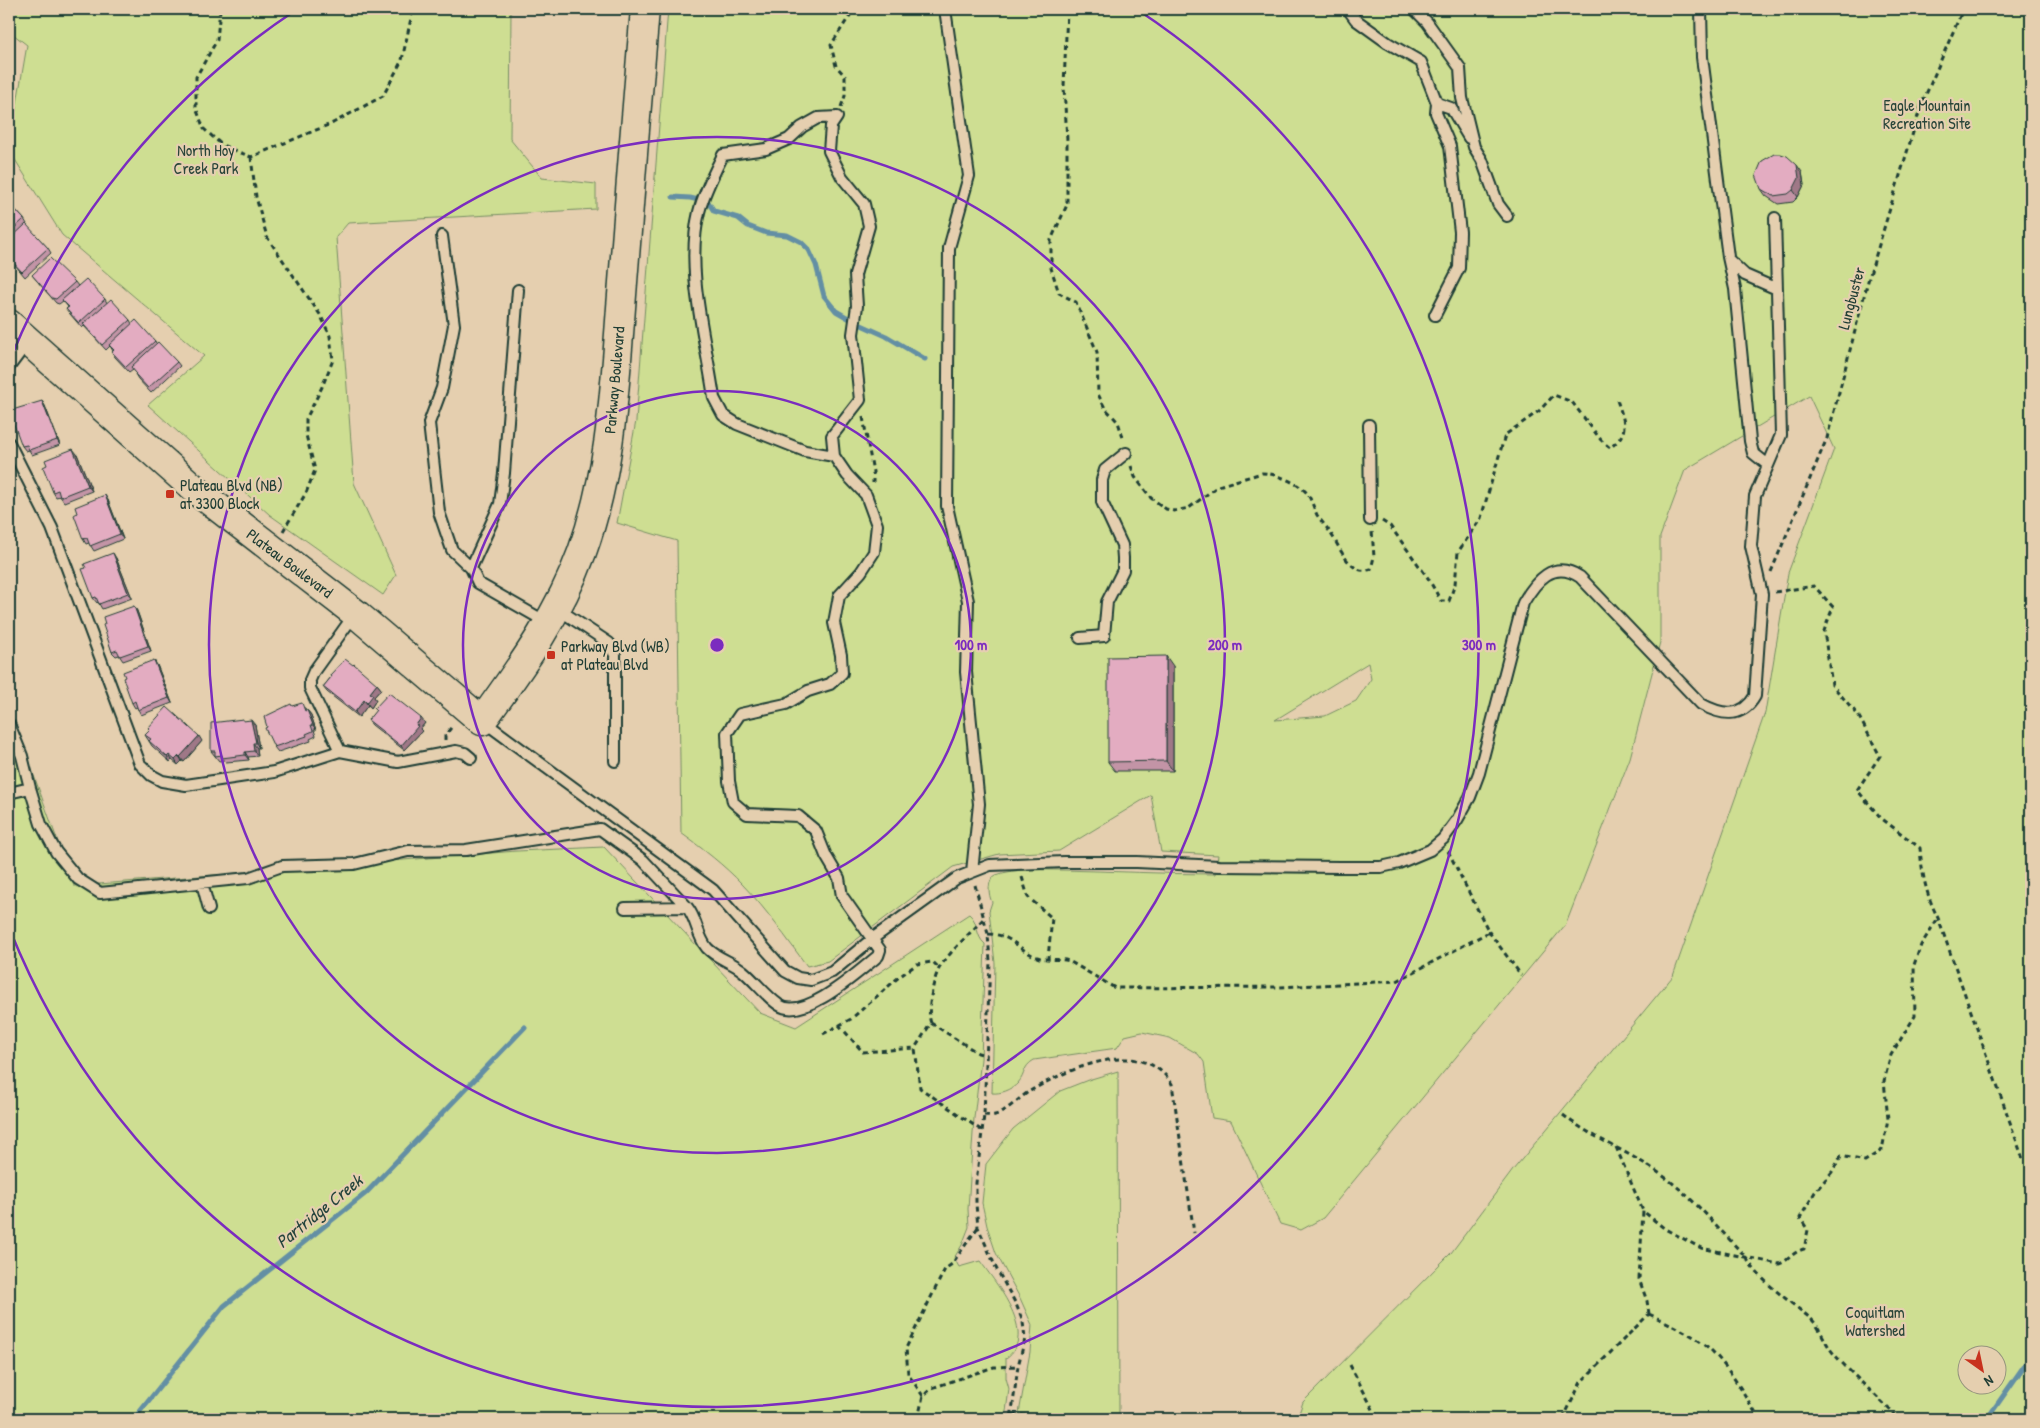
<svg xmlns="http://www.w3.org/2000/svg" width="2040" height="1428" viewBox="0 0 2040 1428" font-family="'Patrick Hand',sans-serif">
  <style>
    .green { fill: #cede92; stroke: #768e63; fill-rule: evenodd }
    .lines { fill: none; stroke-linecap: round; stroke-linejoin: round }
    .stream { stroke: #648fa4; stroke-width: 5 }
    .lane-casing { stroke: #1f3d34; stroke-width: 14 }
    .secondary-casing { stroke: #1f3d34; stroke-width: 31 }
    .path { stroke: #1f3d34; stroke-width: 3; stroke-dasharray: 5 4; stroke-linecap: butt }
    .lane { stroke: #e5cfaf; stroke-width: 10 }
    .secondary { stroke: #e5cfaf; stroke-width: 28 }
    .wall { fill: #c394a6; stroke: #1f3d34 }
    .shaded-wall { fill: #9f7887; stroke: #1f3d34 }
    .building { fill: #e3acc1; stroke: #1f3d34 }
    .ring { fill: none; stroke: #7b2cbf; stroke-width: 2.5 }
    .poi-dot { fill: #c8321e; stroke: #e5cfaf; stroke-width: 2 }
    .labels { text-anchor: middle; dominant-baseline: central; stroke-width: 4.5; stroke-linejoin: round; paint-order: stroke }
    .park-label { font-size: 16px; fill: #284539; stroke: #e5cfaf }
    .street-label { font-size: 16px; fill: #1f3d34; stroke: #e5cfaf }
    .poi-label { font-size: 16px; fill: #1f3d34; stroke: #e5cfaf; text-anchor: start }
    .water-label { font-size: 18px; font-style: italic; fill: #25443d; stroke: #e5cfaf }
    .centre { fill: #7b2cbf; stroke: #e5cfaf; stroke-width: 2.5 }
    .ring-label { font-size: 15px; text-anchor: middle; font-weight: bold; fill: #7b2cbf; stroke: #e5cfaf; stroke-width: 4.5; stroke-linejoin: round; paint-order: stroke }
  </style>
  <rect width="100%" height="100%" fill="#e5cfaf"/>
  <filter id="ink" filterUnits="userSpaceOnUse"><feTurbulence type="fractalNoise" baseFrequency=".02" numOctaves="2"/><feDisplacementMap in="SourceGraphic" scale="10" xChannelSelector="R" yChannelSelector="G"/><feConvolveMatrix kernelMatrix="1 2 1 2 8 2 1 2 1" color-interpolation-filters="sRGB"/></filter>
  <g filter="url(#ink)">
    <path class="green" d="M9 9H511L510 139 542 178 596 184V209L348 223 336 237 354 483 396 575 383 595 270 515 148 405 204 356 62 235 9 150 27 45 9 31Z
      M668 9H2031V1419H1297L1303 1402 1451 1253 1513 1170 1673 976 1765 713 1788 573 1834 449 1809 396 1685 470 1660 537V642L1630 758 1566 924 1323 1218 1301 1230 1280 1224 1231 1121 1212 1118 1204 1062 1198 1054 1170 1038 1142 1032 1125 1036 1117 1048 1034 1060C1022 1067 1026 1074 1018 1083 1012 1090 1000 1094 992 1093L995 963 989 911 992 902C988 895 987 879 996 875 1015 868 1041 870 1061 870 1113 871 1164 874 1215 874L1218 855 1161 852 1151 795 1059 851 999 854 953 867 828 961 807 966C786 938 767 910 743 885 724 865 703 849 681 833L677 541 617 523 636 421ZM1368 663 1371 679 1356 701 1325 716 1275 720ZM1968 1356H1998V1386H1968Z
      M9 707 74 886 517 851 604 847 760 1013 796 1027 969 914C979 922 975 936 985 944L981 1059 974 1118 968 1209 969 1227 962 1245 954 1258 959 1267 980 1261C996 1283 1039 1335 1006 1358V1378L1009 1389 1005 1419H9Z
      M1118 1071 1119 1419H1018L1030 1352 1032 1325 1020 1298 996 1253 987 1226 982 1203 986 1164 1013 1129 1060 1091 1088 1080Z"/>
    <g class="lines">
      <path class="stream" d="M673 197 690 198 708 202 714 211 738 218 748 226 766 233 787 235 801 242 809 250 816 265 824 296 836 311 857 323 886 336 925 359
        M134 1419 224 1306 366 1193 525 1027
        M1987 1419 2031 1356"/>
      <g class="lane-casing">
        <path id="lane" d="M945 9 969 176 949 248 947 506 968 601 966 672 979 804 972 872
          M1348 9 1356 20 1388 43 1421 62 1437 103 1451 108 1469 138
          M1414 9 1427 22 1460 68 1462 98 1474 147 1482 160 1498 204 1507 216
          M1701 9 1702 57 1728 257 1735 289 1750 441 1753 453 1768 465
          M442 236 454 325 442 388 429 423 439 512 452 550 471 568
          M1729 260 1745 275 1777 289
          M518 290 504 473 500 504 471 568 478 583 548 623
          M1435 315 1459 268 1460 232 1450 146 1436 113 1437 103
          M9 367 27 343
          M1369 425 1370 520
          M9 443 52 528 140 764 151 775 162 781 186 785 274 772 340 751 398 762 456 751 465 753 471 758
          M834 456 805 451 737 424 723 415 714 398C706 340 685 270 699 212 704 192 714 173 723 155L766 149 789 139 802 127 818 118 837 117
          M558 609 609 643 615 655V761
          M1080 638 1104 636 1107 602 1123 570V558L1122 545 1102 502V480L1105 470 1126 453
          M483 721 713 890 785 971 798 978 811 980 832 972 872 939 957 878 990 865 1064 862H1137L1219 866 1340 867H1381L1399 863 1430 850 1443 839 1457 820 1470 797 1479 773 1523 603C1536 581 1553 559 1580 577L1701 704C1721 715 1742 719 1755 696L1762 594 1751 546 1755 496 1781 435 1775 218
          M9 724 22 756 30 788 9 793
          M340 751 310 688V680L314 671 354 615
          M30 788 41 824 56 852 78 879 100 893 248 878 282 866 354 864 408 851 466 850 600 829 643 860 687 907C697 919 697 936 707 948 716 958 733 962 743 971 755 981 766 996 779 1005 804 1022 859 971 878 956L880 950 842 896 839 878 826 856 816 831 798 816 747 814 733 802 729 781 727 733 740 714 786 704 808 691 830 684 842 673 841 655 834 623 839 596 861 572 874 552 877 525 866 495 847 475 834 456 832 436 860 400 853 334 857 306 855 275 869 226 864 204 842 177 829 151 831 126 837 117
          M202 883 209 909
          M625 908 687 907"/>
      </g>
      <g class="secondary-casing">
        <path id="secondary" d="M9 324 198 492 355 613 482 721C521 667 559 615 582 552 612 469 615 382 622 295 629 200 637 104 645 9"/>
      </g>
      <path class="path" d="M220 9 217 40 196 77V108L204 129 222 145 251 157 333 123 383 96 402 60 413 9
        M1067 9 1064 87 1067 140V205L1051 240V268L1059 293 1076 302 1097 352 1098 394 1105 408 1118 422 1124 441
        M841 107 845 96V76L836 66 831 45 854 9
        M251 157 256 197 267 237 321 316 330 336 333 360 322 387 306 419V435L315 470 306 493 283 531
        M863 417 873 472V483
        M1131 466 1135 477 1151 498 1166 509 1174 511 1189 508 1218 486 1262 473C1274 473 1296 482 1305 491 1311 497 1313 507 1317 515 1321 521 1327 527 1331 534 1340 547 1350 577 1371 569L1374 557 1372 531
        M1382 521 1390 526 1428 578 1441 601H1449L1455 584 1458 552 1481 518 1505 435 1539 411 1554 395 1572 402 1601 440 1610 448C1631 431 1624 422 1617 400
        M1771 572 1827 438 1868 281 1921 106 1963 9
        M1775 592 1814 586 1833 607 1824 631 1832 685 1858 715 1880 756 1857 790 1881 818 1920 848C1922 874 1926 895 1938 918L2023 1159
        M445 740V736L453 725
        M1448 851 1489 932 1521 975
        M1022 877 1028 897 1052 918 1048 958
        M975 885 988 934 990 961 984 1115 976 1183V1204L978 1227 996 1268 1016 1304 1023 1322 1025 1339 1018 1366 1011 1419
        M988 934C1012 934 1018 950 1037 957 1047 961 1059 958 1069 961L1115 988 1280 987 1397 981 1489 932
        M931 1023C926 1012 934 976 940 967 952 949 970 934 984 918
        M839 1025 863 1052 915 1048
        M823 1034 851 1019 899 977 917 964 933 962 939 968
        M984 1115C987 1115 992 1116 995 1115 1006 1112 1020 1097 1030 1091 1068 1069 1141 1035 1172 1084L1194 1233
        M1563 1115C1592 1138 1628 1151 1659 1173 1691 1195 1718 1228 1745 1256 1760 1282 1789 1300 1811 1319 1821 1328 1825 1344 1834 1354 1854 1377 1878 1396 1898 1419
        M981 1130 920 1088 915 1048 931 1023 978 1053 987 1055
        M1616 1147 1643 1211
        M1649 1314 1647 1301 1639 1279 1643 1211 1665 1229 1701 1248 1779 1264C1789 1261 1792 1252 1804 1249L1808 1230 1800 1218 1815 1192 1832 1172 1841 1156 1865 1161 1882 1150 1888 1119 1884 1081 1891 1055 1915 1016 1914 965 1921 945 1938 918
        M1649 1314C1670 1324 1693 1334 1710 1349 1730 1369 1745 1395 1759 1419
        M1350 1365 1378 1419
        M923 1396 908 1374 906 1348 945 1269 952 1264 978 1227
        M1012 1414 1072 1419
        M918 1419 923 1396 932 1388 979 1372 994 1367 1018 1366
        M1563 1419 1581 1382 1649 1314"/>
      <use href="#lane" class="lane"/>
      <use href="#secondary" class="secondary"/>
    </g>
    <path class="wall" d="M1802 172 1804 185 1798 197 1793 202 1778 204 1766 196 1761 189Z
      M9 203 24 219 27 224 26 225 48 248 51 253 25 277 10 259 13 257 10 253 12 250 9 246Z
      M32 275 75 282 78 286 105 299 107 303 130 320 132 324 155 341 156 343 177 362 180 366 151 393 138 379 135 374 136 373 133 369 129 372 115 357 112 352 113 351 110 346 106 350 84 326 82 328 70 314 66 309 68 307 63 301 59 304 56 303Z
      M42 401 45 406 60 445 32 455 29 450 26 451 22 446Z
      M77 454 92 491 64 502 60 496 56 497 53 492Z
      M108 500 123 539 94 551 89 543 86 544 83 539Z
      M116 558 132 598 102 609 98 602 97 603 93 598Z
      M134 606 137 611 151 651 123 661 119 655 116 656 112 652 105 624Z
      M157 665 172 703 141 715 137 707 135 708 132 703Z
      M1173 666V771H1115L1108 762Z
      M330 675 377 684 381 689 374 697 376 700 371 708 368 705 359 717 327 692 323 687 331 677Z
      M293 706 305 708 306 710H307L311 715 316 730H314L316 736 310 739 311 741 278 752 274 747 267 727Z
      M374 709 425 723 420 729 422 731 404 750 372 725 368 720 376 711Z
      M244 721 255 725 259 748H257L258 756 248 757 249 760 226 762 224 760 219 761 211 751Z
      M148 728 202 741 184 762 182 761 178 765 172 760 170 762 152 746 145 735 150 730Z"/>
    <path class="shaded-wall" d="M1797 165 1802 172 1804 185 1798 197 1793 190Z
      M42 401 45 406 60 445 57 440Z
      M73 449 77 454 92 491 88 486Z
      M105 495 108 500 123 539 120 534Z
      M113 553 116 558 132 598 128 593Z
      M134 606 137 611 151 651 148 646Z
      M1166 656 1173 666V771L1166 761Z
      M154 660 157 665 172 703 169 698Z
      M377 684 381 689 374 697 376 700 371 708 367 703 370 693Z
      M364 700 368 705 359 717 355 712Z
      M307 710 311 715 316 730 313 725Z
      M421 718 425 723 420 729 422 731 404 750 401 746Z
      M251 720 255 725 259 748 256 743Z
      M199 736 202 741 184 762 180 757Z
      M253 743 257 748 258 756 254 751Z
      M245 752 248 757 249 760 245 755Z
      M169 755 172 760 170 762 167 757Z
      M179 756 182 761 178 765 175 760Z"/>
    <path class="building" d="M1774 154H1781L1787 156 1797 165 1799 178 1793 190 1788 194 1773 196 1761 189 1756 175 1762 161Z
      M9 203 24 219 9 233Z
      M26 224 48 248 22 272 10 259 13 256 10 253 13 250 9 245V240Z
      M50 258 75 282 56 299 52 298 32 275Z
      M86 279 105 299 79 323 66 309 69 307 62 300Z
      M111 299 130 320 102 345 83 324Z
      M136 320 155 341 126 367 112 352 114 350 109 345Z
      M158 342 177 362 148 388 135 374 136 373 131 367Z
      M42 401 57 440 29 450 27 445 22 446 9 411Z
      M73 449 88 486 60 497 58 490 53 492 43 467 47 465 45 460Z
      M105 495 120 534 90 546 87 538 83 539 74 515 77 513 75 507Z
      M113 553 128 593 99 604 96 597 93 598 82 569 86 568 84 564Z
      M134 606 148 646 120 656 117 650 112 652 103 625 105 624 103 617Z
      M1166 656V761L1108 762V657Z
      M345 659 353 665 354 664 377 684 370 693 373 695 367 703 364 700 355 712 323 687 332 676 330 675Z
      M154 660 169 698 138 710 135 701 132 703 123 678 125 677 123 672Z
      M389 693 421 718 416 725 418 726 401 746 368 720 376 710 374 709Z
      M302 703 305 711 307 710 313 725H311L313 731 306 734 307 736 274 747 265 728 267 727 264 717 291 704 292 706Z
      M167 707 199 736 180 757 179 756 175 760 169 755 167 757 149 741 151 739 145 735 150 730 148 728Z
      M243 719V721L251 720 256 743H253L254 751 245 752V755L222 758V755L215 756V751H211V723Z"/>
  </g>
  <g class="ring">
    <circle cx="717" cy="645" r="254"/>
    <circle cx="717" cy="645" r="508"/>
    <path d="M10 360A762 762 0 0 1 296 10M1138 10A762 762 0 1 1 10 930"/>
  </g>
  <g class="poi-dot">
    <rect x="165" y="489" width="10" height="10" rx="2.5"/>
    <rect x="546" y="650" width="10" height="10" rx="2.5"/>
  </g>
  <g class="labels">
    <g class="park-label">
      <text x="1927" y="105">Eagle Mountain<tspan x="1927" dy="18">Recreation Site</tspan></text>
      <text x="206" y="150">North Hoy<tspan x="206" dy="18">Creek Park</tspan></text>
      <text x="1875" y="1312">Coquitlam<tspan x="1875" dy="18">Watershed</tspan></text>
    </g>
    <g class="street-label">
      <text transform="translate(1851 298) rotate(-75)">Lungbuster</text>
      <text transform="translate(614 380) rotate(-85)">Parkway Boulevard</text>
      <text transform="translate(290 563) rotate(37)">Plateau Boulevard</text>
    </g>
    <g class="poi-label">
      <text x="180" y="485">Plateau Blvd (NB)<tspan x="180" dy="18">at 3300 Block</tspan></text>
      <text x="561" y="646">Parkway Blvd (WB)<tspan x="561" dy="18">at Plateau Blvd</tspan></text>
    </g>
    <g class="water-label">
      <text transform="translate(319 1211) rotate(-39)">Partridge Creek</text>
    </g>
  </g>
  <circle cx="717" cy="645" r="8" class="centre"/>
  <g class="ring-label">
    <text x="971" y="650">100 m</text>
    <text x="1225" y="650">200 m</text>
    <text x="1479" y="650">300 m</text>
  </g>
  <rect width="2040" height="1428" fill="none" stroke="#e5cfaf" stroke-width="30"/>
  <rect x="15" y="15" width="2010" height="1398" fill="none" stroke="#1f3d34" stroke-width="2" filter="url(#ink)"/>
  <g transform="translate(1982 1370) rotate(147)"><circle r="24" fill="#e5cfaf" stroke="#96957e"/>
  <path d="M0-4L9 19L0 12L-9 19Z" fill="#c8321e"/>
  <text y="-8" font-size="14" font-weight="bold" text-anchor="middle" fill="#1f3d34">N</text>
  </g>
</svg>
